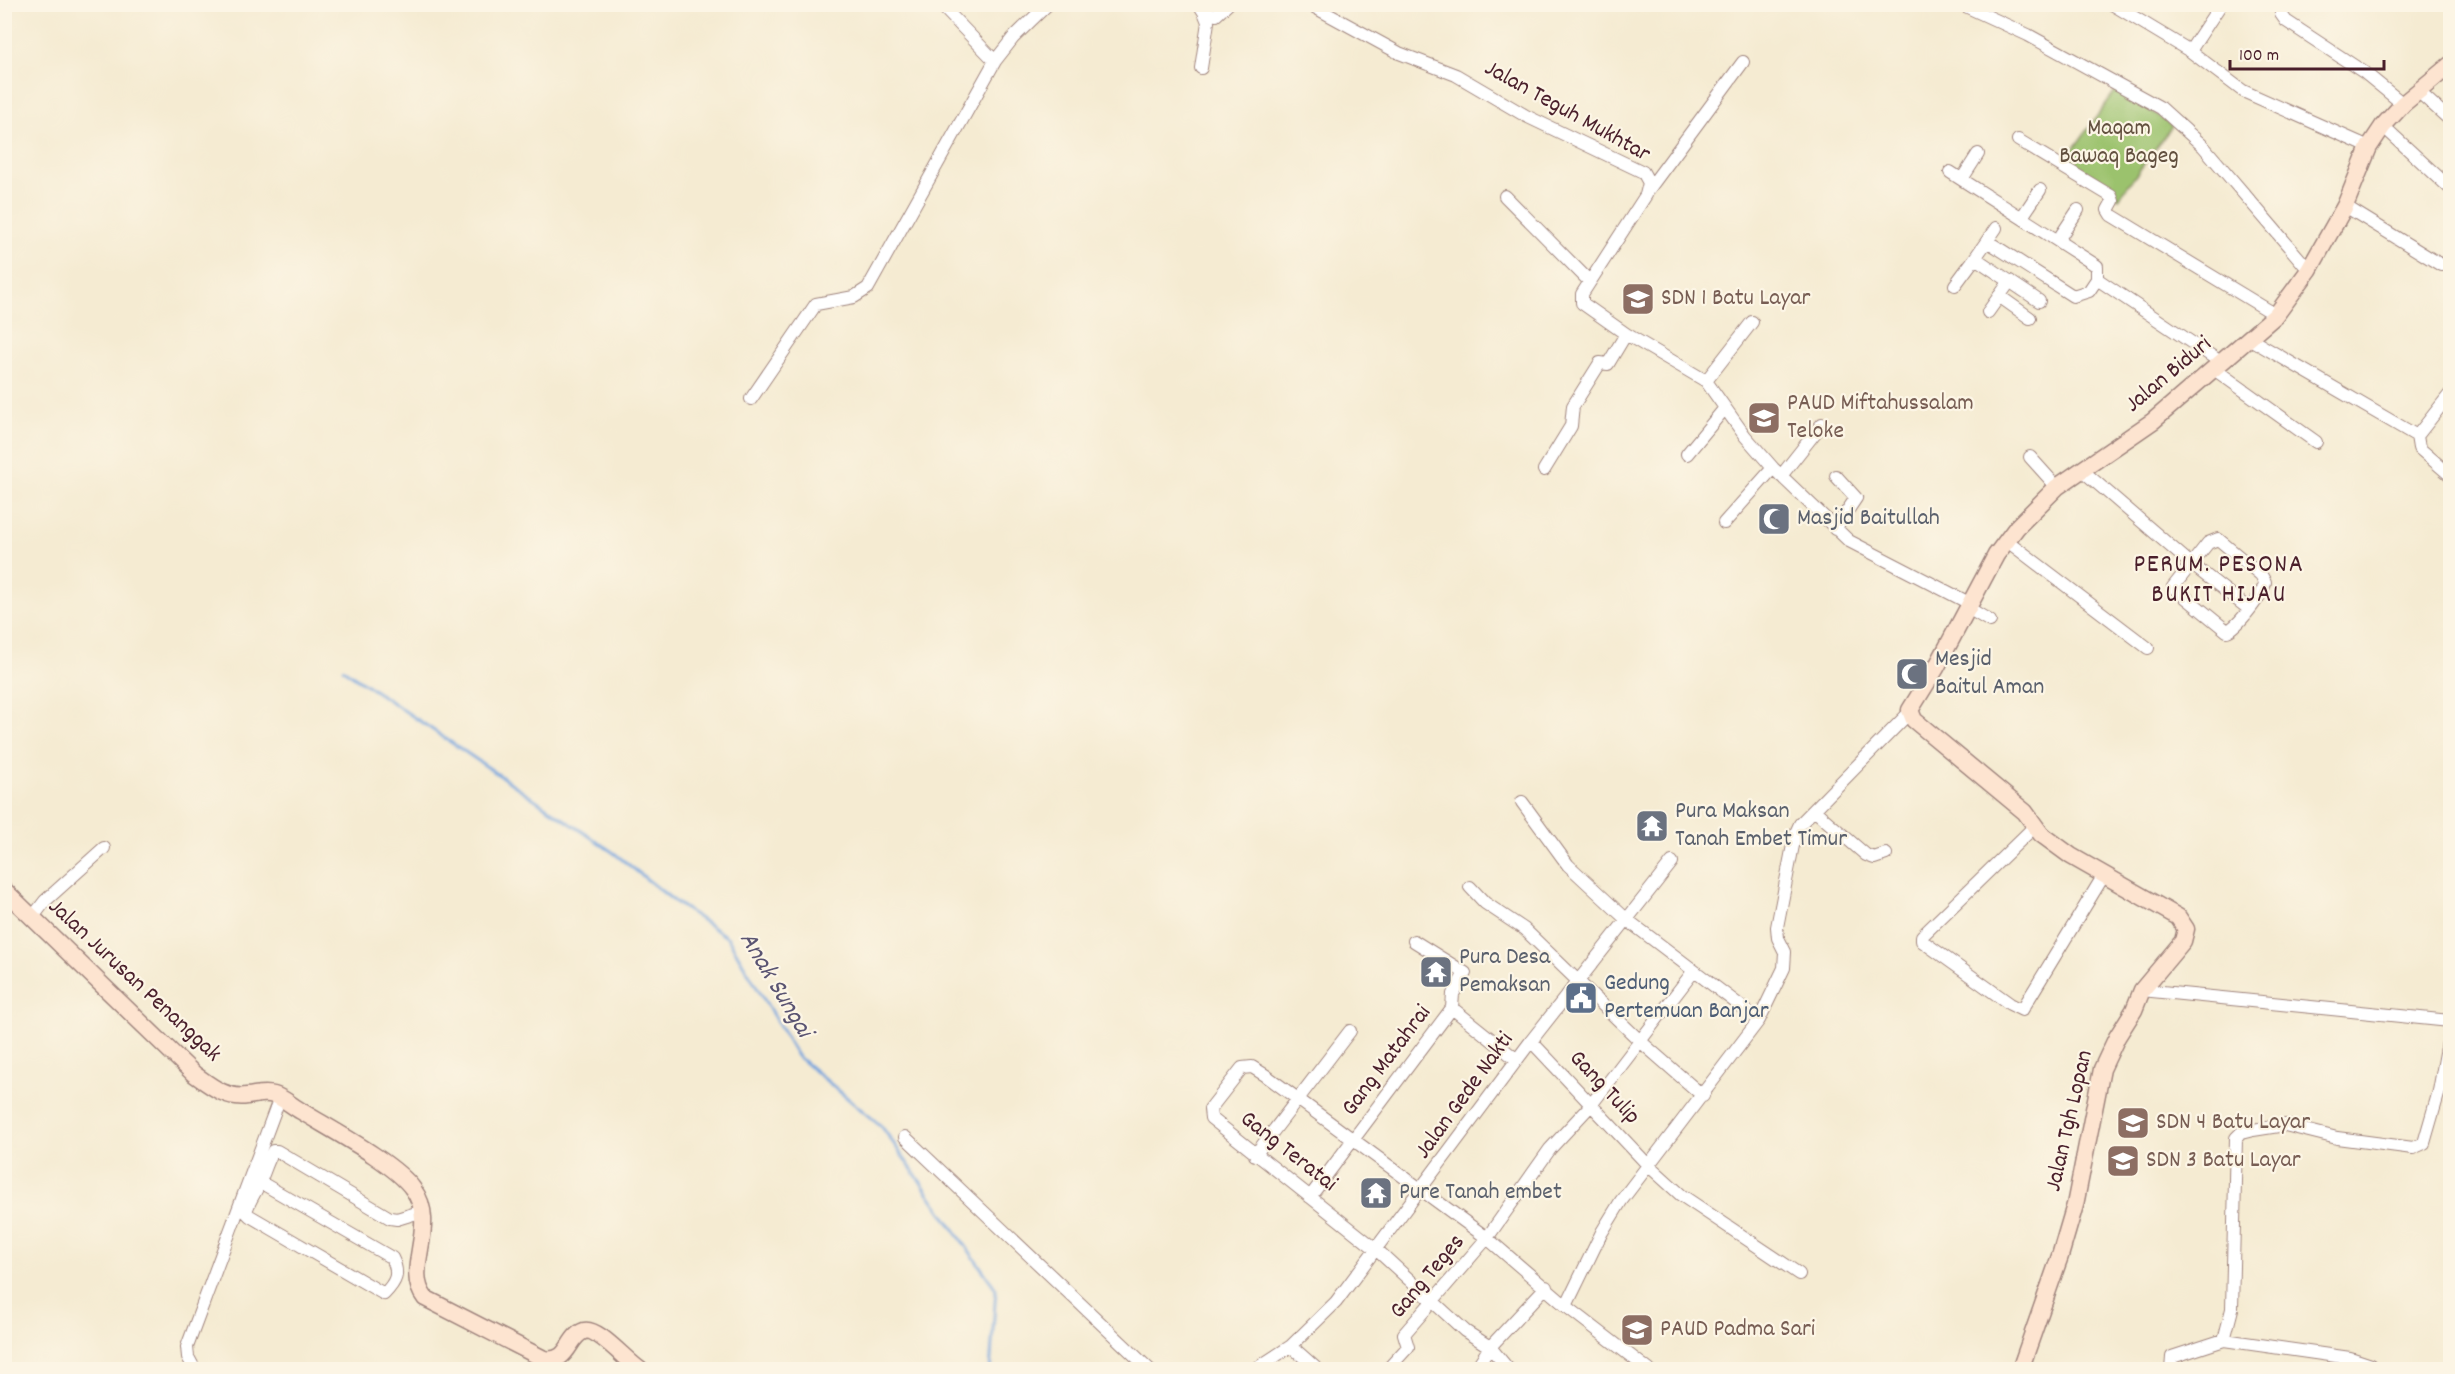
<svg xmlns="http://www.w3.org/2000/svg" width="2455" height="1374" viewBox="0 0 2455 1374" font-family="Dekko,sans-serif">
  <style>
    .green { fill: #9bc26d; stroke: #72704c; stroke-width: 1.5 }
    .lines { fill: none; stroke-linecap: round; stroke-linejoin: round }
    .stream { stroke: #72a3dd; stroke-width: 3 }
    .street-casing { stroke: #a0857e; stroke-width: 14 }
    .secondary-casing { stroke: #a0857e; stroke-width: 19 }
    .street { stroke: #fff; stroke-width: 12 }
    .secondary { stroke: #fde4d0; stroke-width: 16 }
    .labels { text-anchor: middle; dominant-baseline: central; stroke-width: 4.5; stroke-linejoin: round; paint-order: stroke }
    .street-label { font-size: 24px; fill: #4a1f2b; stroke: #fcf5e5 }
    .park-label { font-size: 24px; fill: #62503f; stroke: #fcf5e5 }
    .education-label { font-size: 24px; fill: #785e54; stroke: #fcf5e5; text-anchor: start }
    .worship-label { font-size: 24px; fill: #5b616d; stroke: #fcf5e5; text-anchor: start }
    .service-label { font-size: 24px; fill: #4e5e75; stroke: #fcf5e5; text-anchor: start }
    .neighbourhood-label { font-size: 26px; letter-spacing: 1.5px; fill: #4a1f2b; stroke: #fcf5e5 }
    .water-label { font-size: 26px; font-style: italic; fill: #5a5472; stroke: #fcf5e5 }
  </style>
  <rect width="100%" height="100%" fill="#fcf5e5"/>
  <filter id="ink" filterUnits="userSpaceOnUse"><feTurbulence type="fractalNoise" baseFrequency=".0167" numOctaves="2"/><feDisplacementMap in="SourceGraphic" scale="12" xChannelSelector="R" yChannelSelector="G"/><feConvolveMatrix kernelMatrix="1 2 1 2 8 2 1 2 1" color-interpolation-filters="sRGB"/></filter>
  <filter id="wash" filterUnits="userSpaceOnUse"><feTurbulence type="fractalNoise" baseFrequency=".008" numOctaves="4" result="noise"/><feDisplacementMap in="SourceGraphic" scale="24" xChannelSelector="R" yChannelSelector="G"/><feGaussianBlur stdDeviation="1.35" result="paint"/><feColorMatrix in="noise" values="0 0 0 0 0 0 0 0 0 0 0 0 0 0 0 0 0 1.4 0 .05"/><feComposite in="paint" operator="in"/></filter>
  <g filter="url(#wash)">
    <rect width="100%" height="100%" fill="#f5ebd2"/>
    <path class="green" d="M2118 87 2172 126 2119 198 2066 159Z"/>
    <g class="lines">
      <path class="stream" d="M343 669 614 853 674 901 728 938 797 1056 882 1127 996 1289 990 1370"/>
    </g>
  </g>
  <g filter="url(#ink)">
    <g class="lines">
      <g class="street-casing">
        <path id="street" d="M940 4 995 61
          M1199 4 1204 12 1216 15 1228 4
          M1309 4 1399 53 1456 75 1526 116 1643 172 1649 183 1646 195 1582 294V303L1626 334 1706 381 1745 436 1773 468 1849 541 1971 604
          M1961 4 2028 35 2161 108 2203 146 2309 270
          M2112 4 2190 51 2243 91 2369 147
          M2284 4 2281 14 2286 21 2365 73 2403 104
          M2190 51 2221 4
          M1201 68 1208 22 1204 12
          M2418 91 2450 120
          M2383 126 2450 188
          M2018 140 2111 196 2113 201 2108 210 2111 215 2276 315
          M1950 172 2097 266V279L2089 291 2073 296 1987 241 1975 258 2039 301
          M1962 179 1978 154
          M1649 189 1743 62
          M1505 196 1589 281
          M2345 206 2441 265
          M2022 217 2040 190
          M2058 240 2078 210
          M1987 241 1996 228
          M2097 279 2222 363
          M1955 285 1975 258
          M1999 296 2030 318
          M1988 312 2010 281
          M2250 339 2417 436
          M2214 369 2316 442
          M1706 381 1752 322
          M2450 394 2417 436 2419 448 2450 475
          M751 399 816 304 854 297 868 288 995 61 1013 38 1048 4
          M1687 454 1725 408
          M2030 457 2057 487
          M1544 470 1571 426 1573 406 1600 363 1608 364 1626 334
          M2083 471 2190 563 2249 609
          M1781 476 1822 424
          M1724 523 1773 468
          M1835 529 1856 498 1836 476
          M2218 539 2261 575 2265 582C2264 593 2238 627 2227 631L2173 587 2208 543Z
          M2006 540 2148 648
          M1968 608 1990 621
          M1522 802 1568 865 1626 919 1759 1020
          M1814 810 1866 855 1874 858 1886 854
          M2034 827 1922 936V941L2010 1004 2022 1010 2104 875
          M1470 887 1485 903 1524 929 1640 1041 1703 1096
          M32 918 45 901 104 848
          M1414 941 1465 973 1453 994 1452 1008
          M2142 990 2450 1021
          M1452 1008 1517 1060
          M1531 1041 1647 1164 1681 1195 1799 1274
          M905 1137 1150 1370
          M1255 1155 1350 1031
          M260 1182 392 1258C400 1274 396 1282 384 1294L250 1216 246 1212C249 1200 255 1194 259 1184 264 1173 267 1162 273 1151H277L390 1218 397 1219 423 1211
          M1310 1197 1452 1008
          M1566 1306 1602 1232 1621 1201 1759 1020 1784 968 1785 952 1778 938 1777 927 1795 835 1800 824 1909 713
          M2224 1340 2232 1309 2236 1138 2241 1133 2253 1130 2285 1125 2337 1138 2413 1148 2424 1143 2439 1091 2450 1031
          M1291 1346 1318 1370
          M195 1370 188 1357 187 1347 280 1097
          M1254 1370 1291 1346 1336 1302 1531 1041 1672 862
          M1387 1370 1408 1347 1404 1334 1487 1238 1550 1149 1591 1105 1693 972
          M1475 1370 1490 1347 1546 1287
          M1509 1370 1490 1347 1465 1331 1377 1250 1211 1118 1210 1109 1242 1068 1252 1067 1265 1075 1487 1238 1566 1306 1649 1370
          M2171 1370 2172 1357 2224 1340 2350 1358 2371 1365"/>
      </g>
      <g class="secondary-casing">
        <path id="secondary" d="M4 890 194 1074C211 1086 226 1099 247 1096 257 1095 264 1092 274 1095 284 1098 292 1106 301 1111 330 1129 395 1163 413 1189 440 1226 402 1269 425 1298L544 1359C570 1363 567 1337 584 1331 598 1327 626 1361 640 1370
          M2020 1370 2060 1256 2075 1205 2102 1069 2117 1037 2134 1010 2142 990 2183 941 2186 929 2178 917 2071 856 2041 834 2025 812 1914 720 1910 710 1936 668 1996 555 2017 527 2057 487 2153 421 2276 315 2309 270 2345 206 2369 147 2383 126 2403 104 2450 65"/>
      </g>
      <use href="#street" class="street"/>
      <use href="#secondary" class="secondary"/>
    </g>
  </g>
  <defs>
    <g id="school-square" transform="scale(1.725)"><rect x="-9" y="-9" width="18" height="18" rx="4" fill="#8d6e63" stroke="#fcf5e5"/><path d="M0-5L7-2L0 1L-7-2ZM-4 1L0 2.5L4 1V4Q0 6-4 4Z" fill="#fff"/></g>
    <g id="mosque-square" transform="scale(1.725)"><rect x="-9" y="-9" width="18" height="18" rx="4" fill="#6b7280" stroke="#fcf5e5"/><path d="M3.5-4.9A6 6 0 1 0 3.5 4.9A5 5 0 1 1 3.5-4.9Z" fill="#fff"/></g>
    <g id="temple-square" transform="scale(1.725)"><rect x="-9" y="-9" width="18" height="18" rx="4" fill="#6b7280" stroke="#fcf5e5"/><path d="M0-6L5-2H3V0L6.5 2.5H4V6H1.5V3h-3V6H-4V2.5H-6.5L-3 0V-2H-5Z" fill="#fff"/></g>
    <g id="civic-square" transform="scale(1.725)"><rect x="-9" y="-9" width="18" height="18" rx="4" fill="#5c6f8a" stroke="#fcf5e5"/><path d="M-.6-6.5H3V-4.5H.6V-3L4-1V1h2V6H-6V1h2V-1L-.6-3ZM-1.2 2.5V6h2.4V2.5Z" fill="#fff"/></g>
  </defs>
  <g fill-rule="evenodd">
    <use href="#school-square" x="1638" y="299"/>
    <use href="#school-square" x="1764" y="418"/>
    <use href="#mosque-square" x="1774" y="519"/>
    <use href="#mosque-square" x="1912" y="674"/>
    <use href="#temple-square" x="1652" y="826"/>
    <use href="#temple-square" x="1436" y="972"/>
    <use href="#civic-square" x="1581" y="998"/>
    <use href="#school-square" x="2133" y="1123"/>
    <use href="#school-square" x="2123" y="1161"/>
    <use href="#temple-square" x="1376" y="1193"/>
    <use href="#school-square" x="1637" y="1330"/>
  </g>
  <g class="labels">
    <g class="street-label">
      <text transform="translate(1567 112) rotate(29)">Jalan Teguh Mukhtar</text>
      <text transform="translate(2169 375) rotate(-40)">Jalan Biduri</text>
      <text transform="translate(134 981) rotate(43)">Jalan Jurusan Penanggak</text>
      <text transform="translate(1387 1061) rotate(-53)">Gang Matahrai</text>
      <text transform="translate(1604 1088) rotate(47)">Gang Tulip</text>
      <text transform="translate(1465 1096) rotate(-54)">Jalan Gede Nakti</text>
      <text transform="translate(2070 1121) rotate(-77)">Jalan Tgh Lopan</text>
      <text transform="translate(1288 1152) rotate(38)">Gang Teratai</text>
      <text transform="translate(1428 1277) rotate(-50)">Gang Teges</text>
    </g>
    <g class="park-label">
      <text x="2119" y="129">Maqam<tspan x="2119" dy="28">Bawaq Bageg</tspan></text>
    </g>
    <g class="education-label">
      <text x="1661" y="299">SDN 1 Batu Layar</text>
      <text x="1787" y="404">PAUD Miftahussalam<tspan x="1787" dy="28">Teloke</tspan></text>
      <text x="2156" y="1123">SDN 4 Batu Layar</text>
      <text x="2146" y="1161">SDN 3 Batu Layar</text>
      <text x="1660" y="1330">PAUD Padma Sari</text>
    </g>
    <g class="worship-label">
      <text x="1797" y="519">Masjid Baitullah</text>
      <text x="1935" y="660">Mesjid<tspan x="1935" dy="28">Baitul Aman</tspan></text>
      <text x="1675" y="812">Pura Maksan<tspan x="1675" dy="28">Tanah Embet Timur</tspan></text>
      <text x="1459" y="958">Pura Desa<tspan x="1459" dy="28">Pemaksan</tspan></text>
      <text x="1399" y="1193">Pure Tanah embet</text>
    </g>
    <g class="service-label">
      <text x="1604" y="984">Gedung<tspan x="1604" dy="28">Pertemuan Banjar</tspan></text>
    </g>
    <g class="neighbourhood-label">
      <text x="2219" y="565">PERUM. PESONA<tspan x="2219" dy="30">BUKIT HIJAU</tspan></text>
    </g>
    <g class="water-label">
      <text transform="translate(775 985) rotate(59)">Anak Sungai</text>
    </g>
  </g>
  <rect width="2455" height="1374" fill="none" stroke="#fcf5e5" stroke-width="24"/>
  <path d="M2230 60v9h154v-9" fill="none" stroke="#4a1f2b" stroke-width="3"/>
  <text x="2239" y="60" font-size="18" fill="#4a1f2b" stroke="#fcf5e5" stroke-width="4.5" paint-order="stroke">100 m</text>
</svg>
